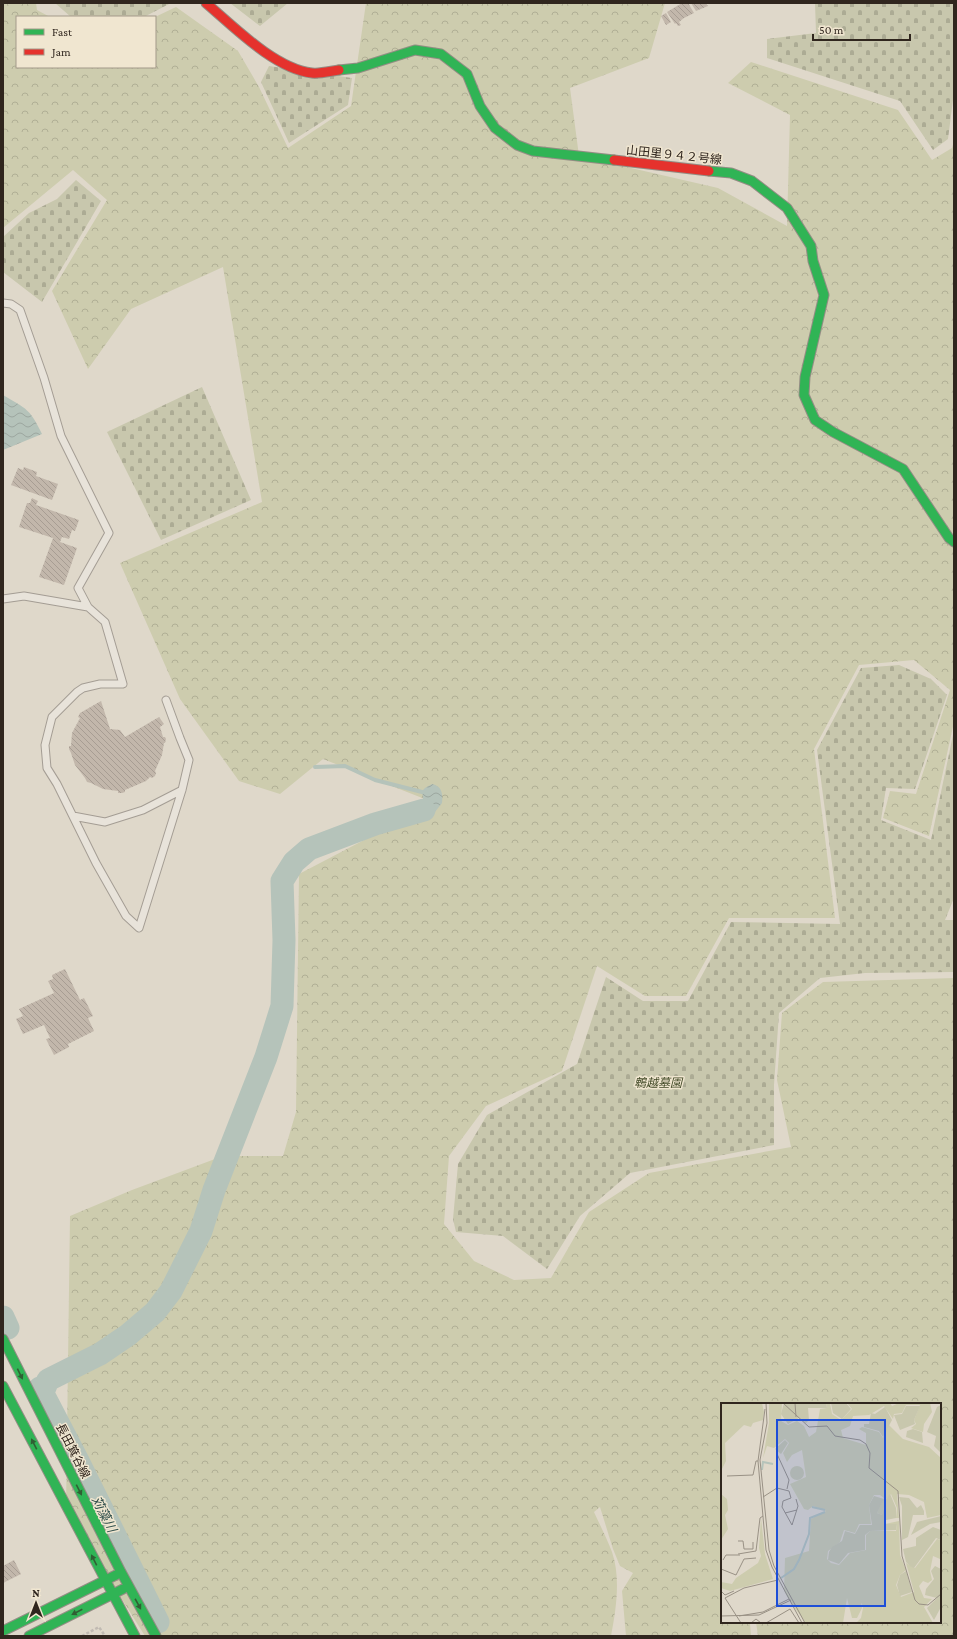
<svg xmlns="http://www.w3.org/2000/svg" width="957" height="1639" viewBox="0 0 957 1639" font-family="'Crimson Pro','Noto Sans JP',serif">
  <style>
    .forest { fill: url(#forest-crowns) }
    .cemetery { fill: url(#cemetery-stones) }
    .water { fill: url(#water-waves) }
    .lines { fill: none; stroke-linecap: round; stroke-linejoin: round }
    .stream { stroke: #b5c3ba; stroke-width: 4 }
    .river { stroke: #b5c3ba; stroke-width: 23 }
    .building { fill: url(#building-back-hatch) }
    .lane-casing { stroke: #a49d94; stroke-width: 9 }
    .fast-casing { stroke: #938d84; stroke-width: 11 }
    .jam-casing { stroke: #938d84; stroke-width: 11 }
    .path { stroke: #c0bab2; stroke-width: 2.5; stroke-dasharray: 3 2; stroke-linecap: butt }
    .lane { stroke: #e8e3da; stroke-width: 7 }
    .fast { stroke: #30b455; stroke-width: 9 }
    .jam { stroke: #e5322d; stroke-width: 9 }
    .oneway { fill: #305f34 }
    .labels { text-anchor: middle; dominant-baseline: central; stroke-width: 3; stroke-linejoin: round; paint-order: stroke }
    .street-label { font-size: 12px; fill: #30261e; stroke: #f0e6d0 }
    .park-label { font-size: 12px; font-style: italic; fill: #424a27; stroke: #f0e6d0 }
    .water-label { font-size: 13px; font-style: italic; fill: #2f4e4b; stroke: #f0e6d0 }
    .inset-river { fill: none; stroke: #b5c3ba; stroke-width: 2 }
    .inset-road { fill: none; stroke: #999185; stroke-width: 1 }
    .view { fill: #1d4ed8; fill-opacity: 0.15; stroke: #1d4ed8; stroke-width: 2 }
    .inset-edge { fill: none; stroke: #30261e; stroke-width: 2 }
  </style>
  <defs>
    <pattern id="forest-crowns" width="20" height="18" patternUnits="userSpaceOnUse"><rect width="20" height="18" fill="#cdccae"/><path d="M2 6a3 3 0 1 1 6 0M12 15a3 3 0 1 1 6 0" fill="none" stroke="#b0af95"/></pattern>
    <pattern id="cemetery-stones" width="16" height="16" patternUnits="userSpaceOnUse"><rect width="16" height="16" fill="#c8c7ad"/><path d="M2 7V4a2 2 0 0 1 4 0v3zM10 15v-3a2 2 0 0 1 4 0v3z" fill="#acab94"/></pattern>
    <pattern id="water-waves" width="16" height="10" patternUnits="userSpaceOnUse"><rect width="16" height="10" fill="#b5c3ba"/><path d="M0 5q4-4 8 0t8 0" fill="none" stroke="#9ca79f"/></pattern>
    <pattern id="building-back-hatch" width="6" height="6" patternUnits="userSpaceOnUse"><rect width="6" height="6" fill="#c2b7ab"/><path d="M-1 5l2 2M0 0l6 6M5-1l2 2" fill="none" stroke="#a79d93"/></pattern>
  </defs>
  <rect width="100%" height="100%" fill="#dfd8ca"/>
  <path class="forest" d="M3 3H36L37 10 50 17H17V67H155V17L176 7 238 51 259 87 288 148 351 106 366 3H665L649 58 570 88 579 156 718 188 787 226 790 115 728 83 751 62 898 110 932 160 952 148 954 141V722L929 836 883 818 890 791 916 794 950 690 914 660 859 665 814 749 835 918H729L686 996H645L597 966 562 1071 486 1106 449 1156 444 1224 474 1261 514 1280 551 1278 589 1212 649 1173 791 1147 777 1080 782 1013 823 982 954 978V1636H758L756 1622H940V1404H722V1622L750 1623 751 1636H626L622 1591 633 1573 620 1566 613 1549 600 1507 594 1512C600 1525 607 1539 612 1552 621 1578 616 1610 611 1636H145L66 1510 70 1216 132 1190 223 1156H283L296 1112 299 874 435 803 323 759 280 794 239 781 180 699 120 563 262 502 223 267 131 309 88 369 52 291 107 200 73 170 3 228Z"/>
  <path class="cemetery" d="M55 3H171L144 17H71Z
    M230 3H288L260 26Z
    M815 3H954V92L948 139 933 150 900 101 767 58V39L816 33Z
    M269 66 352 78 348 105 289 143 261 82Z
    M76 180 101 201 42 302 3 272V237L29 213 57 199Z
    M202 387 251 500 161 540 107 432Z
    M899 665 931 679 947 695 915 789 886 788 881 820 931 840 954 730V898L945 920H954V972L865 973 820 978 779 1013 774 1085V1145L630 1173 580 1216 547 1269 503 1236 456 1232 453 1219 458 1164 487 1115 577 1064 606 977 643 1001H688L731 922 840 924 817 750 861 668Z"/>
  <path class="water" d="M3 395C27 409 30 409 42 434L3 450Z
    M432 784C442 786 443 794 442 803L435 812H425L422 791 425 788Z"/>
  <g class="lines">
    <path class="stream" d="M315 767 345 766 375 780 422 792"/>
    <path class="river" d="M3 1317 8 1328
      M40 1388 78 1461 158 1622
      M43 1392 48 1380 100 1354 128 1335 155 1312 171 1291 201 1231 214 1190 266 1057 282 1006 284 940 282 881 294 862 309 849 375 824 424 810"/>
  </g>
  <path class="building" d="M682 3H688L694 13 684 18 679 22 681 25 678 26 676 23 675 24 667 12Z
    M691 3H708L706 4 708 6 696 11Z
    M666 13 671 22 666 25 661 16Z
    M24 467 37 472 36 476 58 484 52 500 11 485 18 468 23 470Z
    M32 498 38 501 36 505 79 520 75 531 72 530 69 539 62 537 60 542 77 548 64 585 39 577 53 538 19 527 27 503H30Z
    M101 701 110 729 120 730 125 737 159 717 164 724 160 727 163 737H165L166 739 165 743H164L162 755 155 771 156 773 155 776 152 778 150 777 146 781 125 790V792L122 793H118V791L103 789 91 783 87 782 85 778 75 765 71 753 69 749V746H71L72 733 80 718 78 717 80 713Z
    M65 969 80 1000 84 998 93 1016 88 1018 94 1031 68 1044 69 1047 54 1055 46 1039 50 1038 44 1025 23 1034 16 1019 23 1016 19 1009 54 993 48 981 53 979 52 975Z
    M14 1560 21 1574 3 1583V1566Z"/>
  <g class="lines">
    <g class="lane-casing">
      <path id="lane" d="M3 303 11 304 20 310 44 378 61 436 109 533 78 588 88 607
        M3 599 24 596 88 607 105 622 123 684H100L83 688 77 692 52 717 45 745 47 768 57 784 96 863 126 916 139 928 182 790 189 760 180 738 166 700
        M73 816 105 822 143 810 182 790"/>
    </g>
    <g class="fast-casing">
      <path id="fast" d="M339 70 358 68 415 50 441 54 467 74 480 106 495 128 517 145 533 151 614 160
        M709 171 731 173 752 181 787 208 811 246 813 261 824 295 805 377 804 395 815 420 833 432 903 469 949 538 954 542
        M3 1339 121 1572 156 1636
        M3 1386 135 1636
        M3 1631 116 1575
        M29 1636 123 1589"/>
    </g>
    <g class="jam-casing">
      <path id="jam" d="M206 3C233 26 275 69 312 73 320 74 331 71 339 70
        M614 160 709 171"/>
    </g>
    <path class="path" d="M82 1636 99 1627 105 1636"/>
    <use href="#lane" class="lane"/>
    <use href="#fast" class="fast"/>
    <use href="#jam" class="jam"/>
  </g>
  <defs><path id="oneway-solid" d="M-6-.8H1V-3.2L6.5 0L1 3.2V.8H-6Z"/></defs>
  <g class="oneway">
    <use href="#oneway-solid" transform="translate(20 1374) rotate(64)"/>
    <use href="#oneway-solid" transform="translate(34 1444) rotate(-117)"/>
    <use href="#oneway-solid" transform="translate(79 1490) rotate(63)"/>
    <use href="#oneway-solid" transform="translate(94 1560) rotate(-117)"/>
    <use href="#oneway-solid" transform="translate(138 1604) rotate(61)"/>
    <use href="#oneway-solid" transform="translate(77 1612) rotate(153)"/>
  </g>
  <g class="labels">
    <g class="street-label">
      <text transform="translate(674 155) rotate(6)">山田里９４２号線</text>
      <text transform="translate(73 1451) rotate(63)">長田箕谷線</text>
    </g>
    <g class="park-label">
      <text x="658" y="1083">鵯越墓園</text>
    </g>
    <g class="water-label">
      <text transform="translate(104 1514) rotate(63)">苅藻川</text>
    </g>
  </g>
  <g transform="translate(721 1403)">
    <rect width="220" height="220" fill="#dfd8ca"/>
    <path d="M0 0H41L43 9 42 17 32 20 30 24 23 22 4 40 5 58 0 68ZM48 0H61L60 18 67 22 76 18 83 23 88 34 95 29 99 6 106 5 105 0H109L111 11 120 17 131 6 126 0H169L171 3 178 0H209L211 9 203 21 202 29 190 25 195 21 193 17 199 2H185L181 10 173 11 172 16 163 3 148 12 132 13 129 23 120 27 122 35 145 42V30L138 26 141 24 158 29 162 35 167 21 182 36 208 44 220 55V112L206 115 203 99 188 92 176 91 178 115H175L176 105 170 91 165 96 161 112 156 110 163 95 159 92H153L148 102 150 121H138L134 130 123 127 119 139 107 148 106 156 110 160 118 162 129 150 145 147V132L149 128H175L176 121H164L178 118 179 152 185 167 179 172 175 182 180 194 193 189 185 160 194 165 216 136 220 137V163L219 156 212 153 209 168 211 177 207 180 202 178 198 183 203 195 211 196 203 204 212 220H130H135L140 215 142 205 141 201 140 200 141 205 136 215H131L126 195 122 220H85L70 200 63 188 64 155 88 148 90 116 105 108 92 103 87 107 83 106 69 81 85 74 81 47 71 52 66 59 62 50 68 40 64 36 53 45 46 43 42 55 48 20ZM0 91 6 96 7 107 4 112 7 126 0 137ZM40 115 44 151 52 176 9 188 0 185V179L11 181 15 175 37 160 40 153 38 145Z" fill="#cdccae"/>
    <path d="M63 0H105L106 5H87L88 17 85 20 78 15 67 21 60 11ZM110 0H125L130 6 121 16 112 10ZM220 2V50L213 43 215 33 206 29 216 4ZM185 3H199L193 17 194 21 179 27 173 12 181 11ZM164 4 171 17 162 34 158 28 143 24V21H148L150 10 154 11ZM192 26 201 29 202 40 185 34 186 28ZM64 37 67 40 60 51 54 46ZM69 70a7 7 0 1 1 14 0a7 7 0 1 1-14 0ZM169 91 175 105V115L165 117 163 121H176L175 127 149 128 144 132V147L127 150 118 161 107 157 108 149 111 144 121 138 124 128 134 131 139 122H151L148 102 153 93 163 96 156 110 161 112 165 96ZM178 94 188 95 196 105 200 102 203 108V112H192L187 134 181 137V103ZM220 113V119L209 121 190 132 196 119ZM212 124 220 127V137L215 135 193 165 189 163 185 159 182 146 195 143V135ZM214 163 220 166V204L213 217 206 205 216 195 204 192 205 186 213 176 210 168ZM185 168 191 189 179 193 176 182 179 172Z" fill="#c8c7ad"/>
    <path class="inset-river" d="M41 67 42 59 52 61M91 104 104 107M60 175 73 166 78 157 88 131 89 115 104 109"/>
    <path class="inset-road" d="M45 0 46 20 39 57 48 147 53 163 84 220M62 0 88 24 106 23 114 33 139 37 145 41 149 50 148 65 177 88 181 153 194 197 198 201 207 202 220 191M74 0 75 14M44 6 37 58 45 147 51 164 81 220M56 51 68 77 66 86M6 73 32 72 35 58H37M42 94 56 85 68 88 70 95 62 98 61 104 71 122M64 110 76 107M71 122 77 103 75 96M17 138H22L23 146H32V139M17 151 35 148 39 115 42 113M2 157 5 152H19M0 166 15 172 23 156 35 155M0 188 4 192 13 188M0 213 38 212 70 197M18 213 42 209 68 196M20 220 4 195 23 185 57 177M30 220 35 216 40 220M45 220 69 206 78 220"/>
    <path class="view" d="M56 17H164V203H56Z"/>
    <rect width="220" height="220" class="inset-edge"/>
  </g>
  <rect width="957" height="1639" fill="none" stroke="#30261e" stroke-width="8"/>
  <rect x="16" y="16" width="140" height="52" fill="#f0e6d0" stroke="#a39989"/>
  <rect x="24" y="29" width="20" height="6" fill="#30b455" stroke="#a39989"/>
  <text x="52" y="36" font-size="12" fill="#30261e">Fast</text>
  <rect x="24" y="49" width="20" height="6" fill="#e5322d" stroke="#a39989"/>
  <text x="52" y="56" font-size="12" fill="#30261e">Jam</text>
  <g transform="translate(36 1603)" stroke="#f0e6d0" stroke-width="3" paint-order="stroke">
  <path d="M0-3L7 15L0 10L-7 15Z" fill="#30261e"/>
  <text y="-6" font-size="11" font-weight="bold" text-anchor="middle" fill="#30261e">N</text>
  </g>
  <path d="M813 34v6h97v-6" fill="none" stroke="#30261e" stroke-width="2"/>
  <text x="819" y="34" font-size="12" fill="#30261e" stroke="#f0e6d0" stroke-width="3" paint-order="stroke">50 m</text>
</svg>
